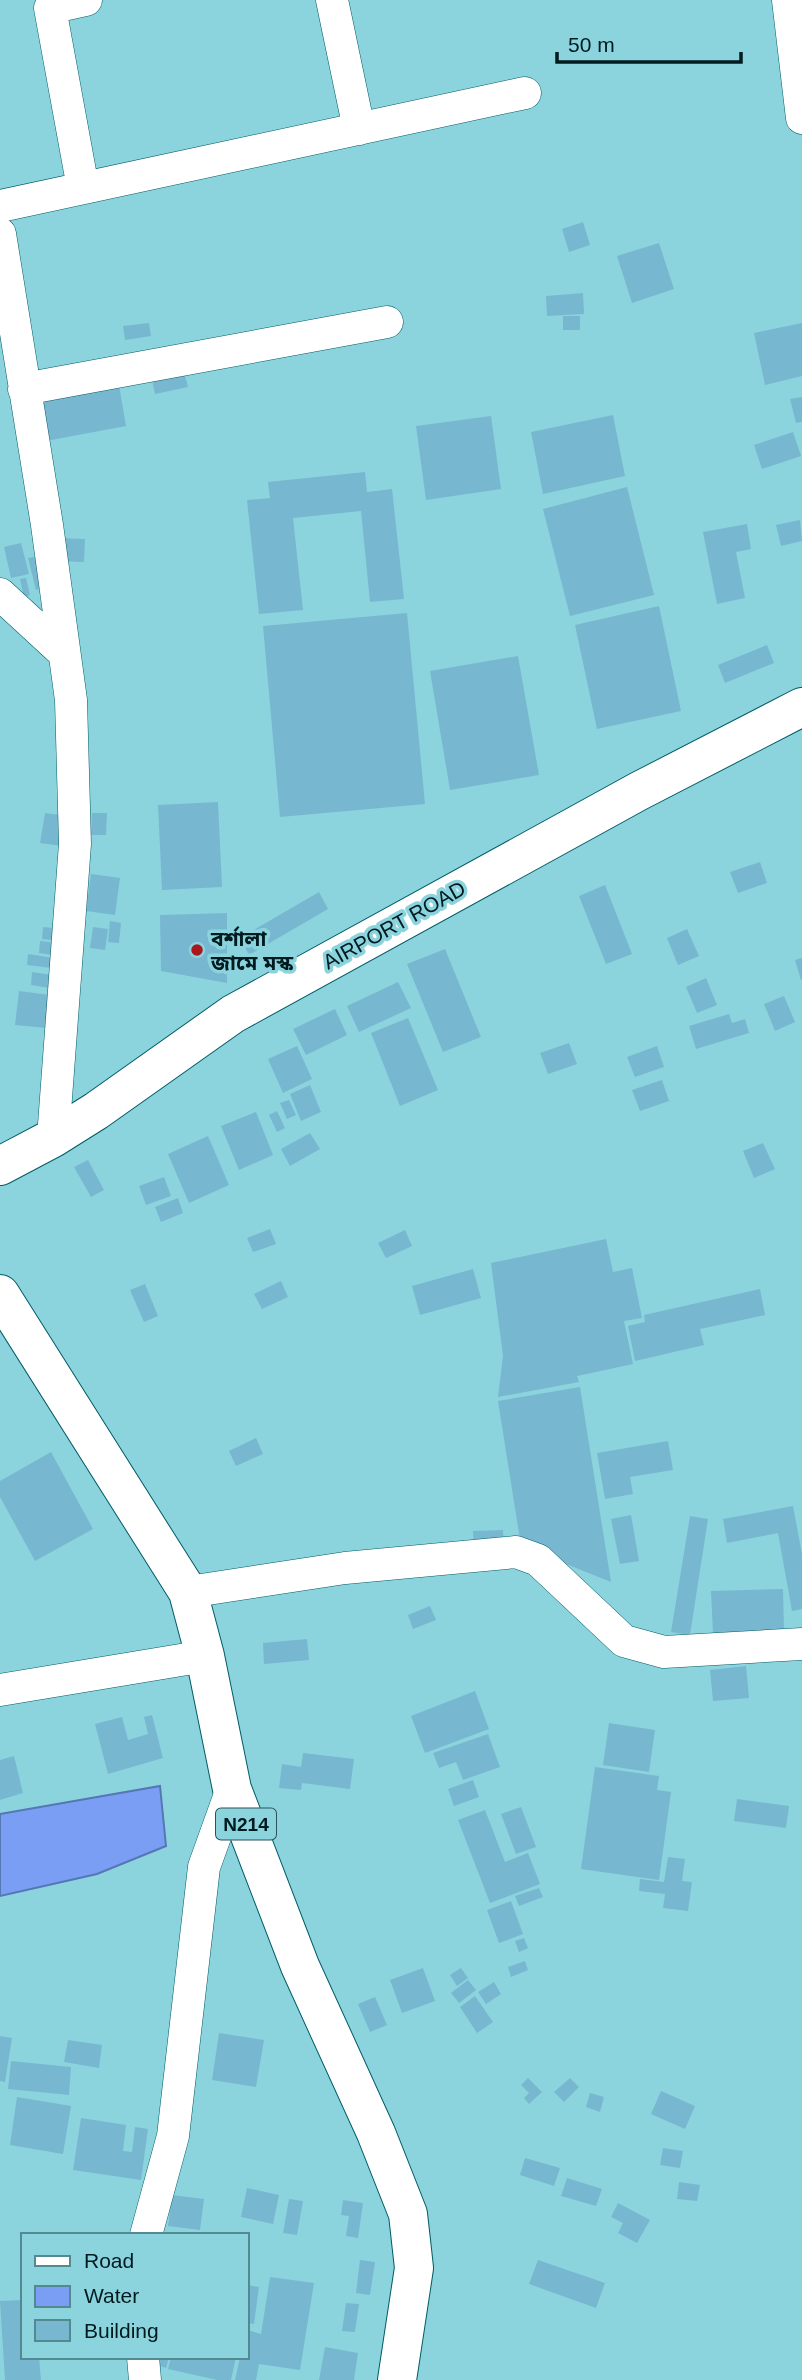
<svg xmlns="http://www.w3.org/2000/svg" width="802" height="2380" viewBox="0 0 802 2380" font-family="Arial,'Noto Sans Bengali',sans-serif">
  <style>
    .water { fill: #7a9ef4; stroke: #5577b4; stroke-width: 2 }
    .building { fill: #78b7d0 }
    .lines { fill: none; stroke-linecap: round; stroke-linejoin: round }
    .minor-casing { stroke: #005c65; stroke-width: 33 }
    .major-casing { stroke: #005c65; stroke-width: 40 }
    .highway-casing { stroke: #005c65; stroke-width: 40 }
    .minor { stroke: #fff; stroke-width: 32 }
    .major { stroke: #fff; stroke-width: 38 }
    .highway { stroke: #fff; stroke-width: 38 }
    .poi-dot { fill: #aa171d; stroke: #8bd4de; stroke-width: 2.5 }
    .labels { text-anchor: middle; dominant-baseline: central; stroke-width: 7; stroke-linejoin: round; paint-order: stroke }
    .shield { fill: #8bd4de; stroke: #2a5258; stroke-width: 2 }
    .shield-label { font-size: 19px; font-weight: bold; fill: #001b1f }
    .street-label { font-size: 21px; fill: #001b1f; stroke: #8bd4de }
    .poi-label { font-size: 21px; font-weight: bold; fill: #001b1f; stroke: #8bd4de; text-anchor: start }
  </style>
  <rect width="100%" height="100%" fill="#8bd4de"/>
  <path class="water" d="M160 1786 166 1846 97 1874 0 1896V1814Z"/>
  <path class="building" d="M583 222 590 245 569 252 562 229Z
    M659 243 674 289 632 303 617 256Z
    M583 293 584 314 547 316 546 296Z
    M563 316H580V330H563Z
    M149 323 151 336 125 340 123 326Z
    M802 323V376L765 385 754 333Z
    M183 368 188 387 155 394 151 375Z
    M119 385 126 426 46 441 38 400Z
    M802 397V422L796 423 790 399Z
    M613 415 625 476 543 494 531 432Z
    M491 416 501 489 426 500 416 426Z
    M793 432 801 456 762 469 754 445Z
    M365 472 367 492 392 489 404 599 370 602 361 511 293 518 303 610 259 614 247 500 270 498 268 482Z
    M627 487 654 595 570 616 543 509Z
    M800 520 802 541 781 546 776 525Z
    M747 524 751 549 736 552 745 598 717 604 703 532Z
    M58 538 85 539 84 562 57 561Z
    M21 543 29 574 11 578 4 547Z
    M40 556 47 587 36 590 28 558Z
    M26 578 30 595 24 597 20 579Z
    M659 606 681 711 597 729 575 625Z
    M407 613 425 804 280 817 263 626Z
    M767 645 774 663 725 683 718 665Z
    M518 656 539 775 450 790 430 671Z
    M218 802 222 887 162 890 158 805Z
    M45 813 67 816 62 846 40 843Z
    M92 813H107L106 835H91Z
    M760 862 767 883 738 893 730 872Z
    M91 874 120 878 115 915 86 911Z
    M605 885 632 954 606 964 579 896Z
    M319 892 328 909 249 955 240 938Z
    M227 913V983L161 971 160 915Z
    M110 921 121 923 119 943 108 942Z
    M43 927 64 929 62 941 42 939Z
    M93 927 108 929 105 950 90 948Z
    M687 929 699 956 678 965 667 938Z
    M40 941 59 943 58 956 39 953Z
    M445 949 481 1037 443 1052 407 964Z
    M28 954 61 959 59 969 27 965Z
    M802 958V980H801L795 960Z
    M32 972 59 976 57 989 31 985Z
    M706 978 717 1005 697 1013 686 987Z
    M398 982 411 1008 359 1032 347 1006Z
    M19 991 50 995 46 1028 15 1025Z
    M784 996 795 1022 775 1031 764 1004Z
    M335 1009 347 1035 306 1055 293 1029Z
    M729 1014 732 1023 745 1019 749 1033 696 1049 689 1026Z
    M408 1018 438 1090 400 1106 371 1033Z
    M569 1043 577 1064 548 1074 540 1053Z
    M297 1046 312 1079 283 1093 268 1059Z
    M657 1046 664 1067 635 1077 627 1057Z
    M662 1080 669 1101 640 1111 632 1090Z
    M310 1085 321 1112 301 1121 290 1094Z
    M289 1100 296 1115 287 1119 280 1103Z
    M277 1111 285 1128 277 1132 269 1115Z
    M256 1112 273 1155 239 1170 221 1126Z
    M310 1133 320 1149 290 1166 281 1149Z
    M208 1136 229 1185 189 1203 168 1154Z
    M763 1143 775 1169 754 1178 743 1151Z
    M88 1160 104 1190 91 1197 74 1167Z
    M164 1177 171 1196 146 1205 139 1186Z
    M178 1198 183 1213 161 1222 155 1207Z
    M270 1229 276 1244 253 1252 247 1238Z
    M405 1230 412 1246 386 1258 378 1243Z
    M606 1239 613 1272 632 1268 642 1318 624 1321 633 1364 577 1376 579 1382 498 1397 503 1356 491 1263Z
    M473 1269 481 1298 420 1315 412 1286Z
    M281 1281 288 1297 262 1309 254 1294Z
    M145 1284 158 1316 144 1322 130 1290Z
    M760 1289 765 1315 700 1329 704 1345 635 1361 628 1326 645 1322 644 1315Z
    M580 1387 611 1582 521 1546 498 1401Z
    M256 1438 263 1454 236 1466 229 1451Z
    M668 1441 673 1470 630 1477 633 1494 605 1499 597 1453Z
    M51 1452 93 1529 35 1561 0 1497V1481Z
    M793 1506 802 1554V1609L792 1611 778 1533 727 1543 723 1519Z
    M631 1515 639 1561 620 1564 611 1519Z
    M690 1516 708 1519 690 1635 671 1632Z
    M503 1530 504 1545 474 1547 473 1531Z
    M783 1589 784 1632 713 1634 711 1591Z
    M430 1606 436 1620 413 1629 408 1615Z
    M307 1639 309 1660 264 1664 263 1643Z
    M746 1666 749 1698 713 1701 710 1670Z
    M475 1691 489 1729 425 1753 411 1716Z
    M152 1715 163 1758 108 1774 95 1724 122 1717 128 1740 148 1734 144 1717Z
    M609 1723 655 1730 649 1772 603 1765Z
    M488 1734 500 1767 463 1780 456 1762 439 1768 433 1753Z
    M303 1753 354 1759 350 1789 302 1783 301 1790 279 1788 282 1764 301 1767Z
    M14 1756 23 1793 0 1800V1760Z
    M595 1767 659 1776 657 1790 671 1792 659 1880 581 1869Z
    M473 1780 479 1797 454 1806 448 1789Z
    M737 1799 789 1806 786 1828 734 1821Z
    M521 1807 536 1847 516 1854 501 1814Z
    M485 1810 505 1862 528 1853 540 1884 490 1903 458 1820Z
    M668 1857 685 1859 682 1881 692 1882 688 1911 663 1908 665 1894 639 1891 640 1879 664 1882Z
    M539 1888 543 1897 519 1906 515 1896Z
    M511 1901 523 1934 499 1943 487 1910Z
    M524 1938 528 1948 519 1952 515 1941Z
    M525 1961 528 1970 511 1977 508 1967Z
    M423 1968 435 2001 402 2013 390 1980Z
    M461 1968 468 1978 457 1986 450 1975Z
    M468 1980 476 1990 459 2003 451 1993Z
    M494 1982 501 1994 486 2004 478 1992Z
    M475 1996 493 2022 477 2033 460 2007Z
    M375 1997 387 2025 370 2032 358 2004Z
    M219 2033 264 2040 256 2087 212 2080Z
    M0 2036 12 2038 5 2082 0 2081Z
    M68 2040 102 2045 99 2068 64 2062Z
    M11 2061 71 2067 69 2095 8 2089Z
    M528 2078 542 2092 529 2104 524 2098 529 2093 521 2085Z
    M570 2078 579 2087 564 2102 554 2092Z
    M661 2091 695 2106 685 2129 651 2114Z
    M590 2093 604 2097 600 2112 586 2107Z
    M17 2097 71 2106 63 2154 10 2145Z
    M81 2118 126 2125 123 2151 132 2152 135 2127 148 2129 141 2180 73 2170Z
    M663 2148 683 2151 680 2168 660 2165Z
    M525 2158 560 2168 554 2186 520 2175Z
    M567 2178 602 2189 596 2206 561 2196Z
    M679 2182 700 2185 697 2201 677 2199Z
    M247 2188 279 2195 273 2224 241 2217Z
    M172 2195 204 2199 200 2230 168 2226Z
    M289 2199 303 2201 297 2235 283 2233Z
    M343 2200 363 2203 358 2238 346 2236 349 2216 341 2215Z
    M618 2203 650 2220 637 2243 618 2233 623 2223 611 2217Z
    M360 2260 375 2262 370 2295 356 2293Z
    M538 2260 605 2283 596 2308 529 2284Z
    M270 2277 314 2283 300 2370 259 2364 256 2380H235L240 2357H247V2330L261 2334Z
    M247 2285 259 2287 254 2324 247 2323Z
    M23 2300V2357H39L41 2380H5L0 2301Z
    M346 2303 359 2304 355 2332 342 2331Z
    M325 2347 358 2353 354 2380H319Z
    M155 2357H169L166 2368 154 2364Z
    M171 2357H236L231 2380H217L168 2369Z"/>
  <g class="lines">
    <g class="minor-casing">
      <path id="minor" d="M332 0 359 129
        M788 0 802 118
        M83 188 50 8 86 0
        M0 206 525 93
        M0 234 47 525 71 700 75 844 53 1138
        M24 389 387 322
        M0 594 64 653
        M188 1592 345 1568 516 1552 538 1560 624 1641 664 1652 802 1644
        M0 1690 205 1656
        M146 2235 173 2136 204 1867 232 1789
        M143 2357 145 2380"/>
    </g>
    <g class="major-casing">
      <path id="major" d="M0 1166 53 1138 96 1111 233 1014 639 791 802 707"/>
    </g>
    <g class="highway-casing">
      <path id="highway" d="M0 1294 188 1592 205 1656 232 1789 300 1966 376 2133 408 2214 414 2268 397 2380"/>
    </g>
    <use href="#minor" class="minor"/>
    <use href="#major" class="major"/>
    <use href="#highway" class="highway"/>
  </g>
  <circle class="poi-dot" cx="197" cy="950" r="7"/>
  <g class="labels">
    <rect class="shield" x="216" y="1808.5" width="60" height="31" rx="5"/>
    <g class="shield-label">
      <text x="246" y="1824">N214</text>
    </g>
    <g class="street-label">
      <text transform="translate(394 925) rotate(-29)">AIRPORT ROAD</text>
    </g>
    <g class="poi-label">
      <text x="211" y="938">বর্শালা<tspan x="211" dy="24">জামে মস্ক</tspan></text>
    </g>
  </g>
  <rect x="21" y="2233" width="228" height="126" fill="#8bd4de" stroke="#538a92" stroke-width="2"/>
  <rect x="35" y="2256" width="35" height="10" fill="#ffffff" stroke="#538a92" stroke-width="2"/>
  <text x="84" y="2268" font-size="21" fill="#001b1f">Road</text>
  <rect x="35" y="2286" width="35" height="21" fill="#7a9ef4" stroke="#538a92" stroke-width="2"/>
  <text x="84" y="2303" font-size="21" fill="#001b1f">Water</text>
  <rect x="35" y="2320" width="35" height="21" fill="#78b7d0" stroke="#538a92" stroke-width="2"/>
  <text x="84" y="2338" font-size="21" fill="#001b1f">Building</text>
  <path d="M557 52v10h184v-10" fill="none" stroke="#001b1f" stroke-width="3.5"/>
  <text x="568" y="52" font-size="21" fill="#001b1f" stroke="#8bd4de" stroke-width="5" paint-order="stroke">50 m</text>
</svg>
